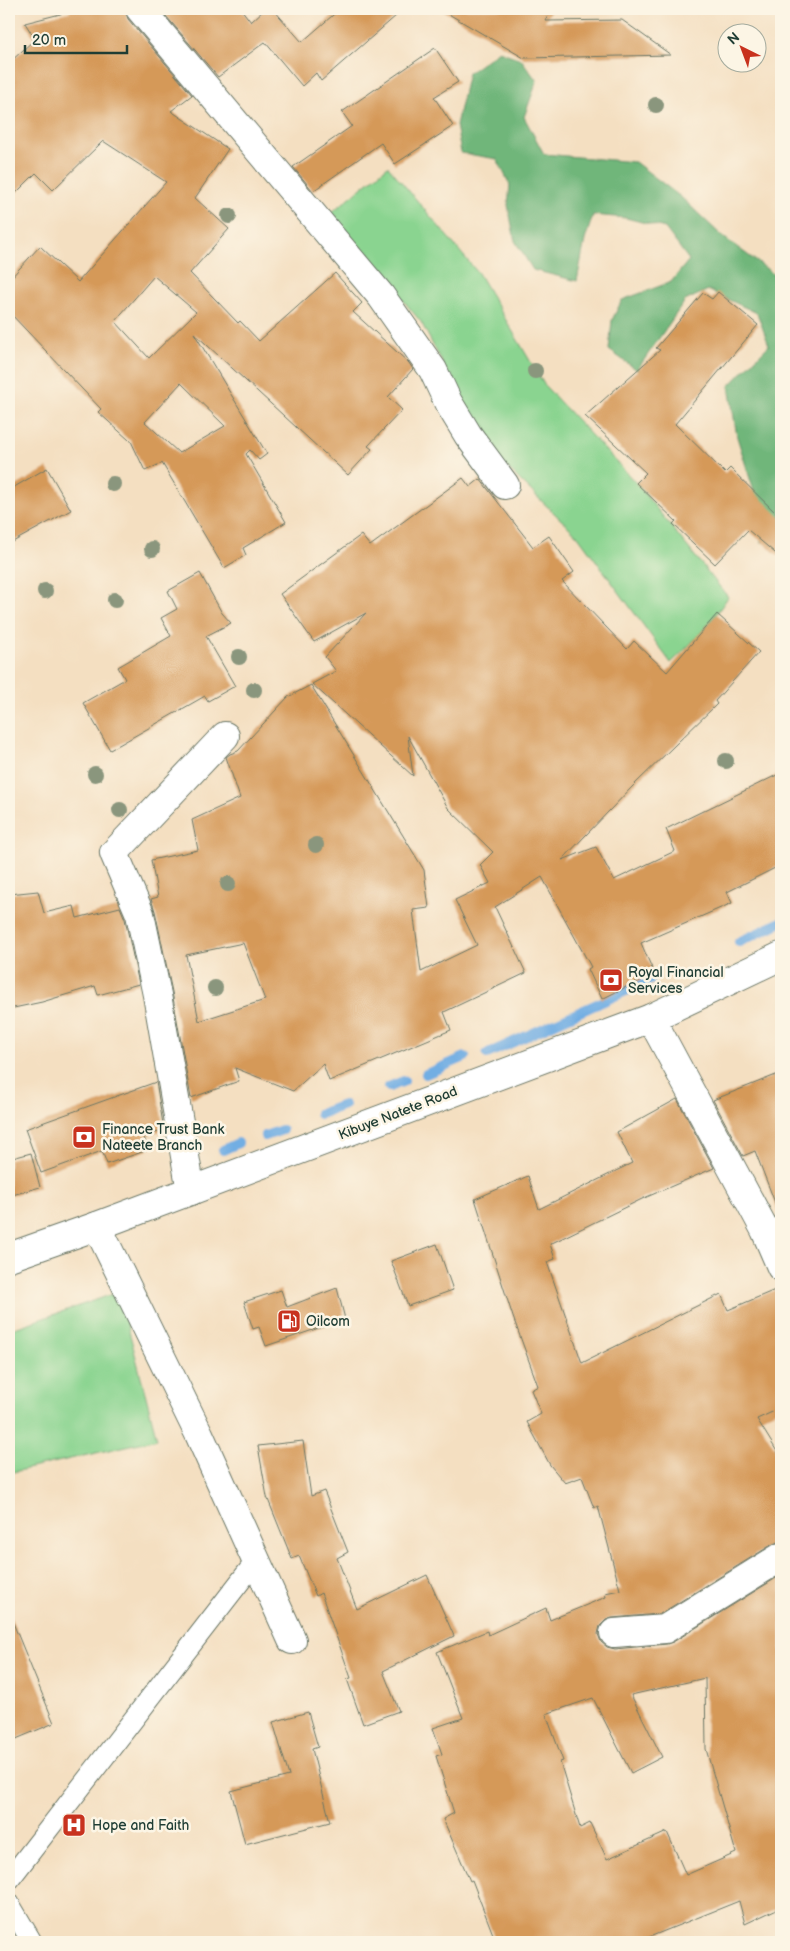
<svg xmlns="http://www.w3.org/2000/svg" width="790" height="1951" viewBox="0 0 790 1951" font-family="'Balsamiq Sans',sans-serif">
  <style>
    .green { fill: #8ad490; stroke: #548862 }
    .forest { fill: #6fb67a; stroke: #477a57 }
    .lines { fill: none; stroke-linecap: round; stroke-linejoin: round }
    .stream { stroke: #72aee3; stroke-width: 10 }
    .building { fill: #d59959; fill-rule: evenodd }
    .lane-casing { stroke: #6a7665; stroke-width: 22 }
    .street-casing { stroke: #6a7665; stroke-width: 30 }
    .primary-casing { stroke: #6a7665; stroke-width: 30 }
    .lane { stroke: #fff; stroke-width: 20 }
    .street { stroke: #fff; stroke-width: 28 }
    .primary { stroke: #fff; stroke-width: 28 }
    .tree { fill: #8a967d }
    .labels { text-anchor: middle; dominant-baseline: central; stroke-width: 5; stroke-linejoin: round; paint-order: stroke }
    .poi-label { font-size: 14px; fill: #1f3d34; stroke: #fcf5e5; text-anchor: start }
    .street-label { font-size: 14px; fill: #1f3d34; stroke: #fcf5e5 }
  </style>
  <rect width="100%" height="100%" fill="#fcf5e5"/>
  <filter id="ink" filterUnits="userSpaceOnUse"><feTurbulence type="fractalNoise" baseFrequency=".02" numOctaves="2"/><feDisplacementMap in="SourceGraphic" scale="10" xChannelSelector="R" yChannelSelector="G"/><feConvolveMatrix kernelMatrix="1 2 1 2 8 2 1 2 1" color-interpolation-filters="sRGB"/></filter>
  <filter id="wash" filterUnits="userSpaceOnUse"><feTurbulence type="fractalNoise" baseFrequency=".0096" numOctaves="4" result="noise"/><feDisplacementMap in="SourceGraphic" scale="20" xChannelSelector="R" yChannelSelector="G"/><feGaussianBlur stdDeviation="1.12" result="paint"/><feColorMatrix in="noise" values="0 0 0 0 0 0 0 0 0 0 0 0 0 0 0 0 0 1.4 0 .05"/><feComposite in="paint" operator="in"/></filter>
  <g filter="url(#wash)">
    <rect width="100%" height="100%" fill="#f4dfc1"/>
    <path class="green" d="M388 166 478 273 545 386 636 483 728 597C712 622 692 643 671 663L578 536 501 462 465 416 443 364 421 322 331 213Z
      M119 1292 157 1439 9 1473V1330Z"/>
    <path class="forest" d="M499 51 521 59 537 81 524 117 544 154 635 162 682 198 722 236 771 272 781 283V543L761 542 757 501 737 437 729 386 769 345 757 313 708 290 685 301 637 370 609 350 612 320 622 300 671 282 689 260 665 228 626 218 593 215 585 240 577 281 533 270 515 241 508 205 510 185 497 159 461 153 456 125 468 73Z"/>
    <g class="lines">
      <path class="stream" d="M739 942 781 922
        M487 1054 650 980
        M426 1074 465 1057
        M389 1087 404 1081
        M320 1114 344 1105
        M265 1136 282 1130
        M223 1150 238 1143"/>
    </g>
    <g id="blocks">
      <path class="building" d="M73 9H125L128 19 192 95 171 111 228 149 195 198 229 229 190 273 238 323 240 321 259 341 335 273 362 303 353 312 409 363 413 369 388 397 402 410 368 446 372 449 348 475 194 333 267 454 259 460 250 450 246 454 286 522 243 548 246 555 224 568 162 463 145 471 130 439 129 440 98 412 101 409 9 312V280L40 246 78 282 166 182 103 141 53 190 36 173 9 200V63L35 39 25 23 68 12ZM154 276 196 312 149 358 115 321ZM181 383 225 426 179 453 145 422Z
        M160 9H241L251 22 265 9H273L302 42 340 9H404L321 81 316 73 302 86 265 42 218 77Z
        M440 9H552L545 21 622 20 671 55 524 58Z
        M435 48 458 82 434 97 453 126 395 164 381 143 313 191 293 167 352 126 342 112Z
        M718 292 758 325 675 424 725 473 730 468 781 518V558L748 530 715 564 673 524 676 521 636 483 646 473 585 416 660 350 656 348 703 293 712 299Z
        M47 468 71 510 9 544V490Z
        M463 478 470 487 480 479 533 547 549 536 574 572 562 581 627 649 634 641 667 672 717 614 759 652 715 701 717 704 633 786 562 860 596 847 614 880 675 851 666 829 781 773V865L727 892 732 903 641 943 654 973 602 999 588 969 591 967 542 877 495 907 526 973 444 1012 451 1030 329 1081 323 1064 293 1091 235 1068 239 1081 191 1098 172 992 155 911 151 899 158 897 151 860 198 850 192 820 240 798 226 757 230 754 238 751 288 697 311 685 424 870 429 908 413 910 421 972 477 945 455 900 490 883 480 865 493 852 448 808 408 736 413 776 312 684 336 671 325 657 366 613 314 642 280 594 361 535 370 546ZM243 943 265 1000 199 1021 186 955Z
        M200 573 222 613 231 623 206 636 235 686 208 701 205 696 110 750 83 703 125 679 118 667 171 636 161 618 177 609 168 591Z
        M38 891 44 913 74 906 77 918 120 907 125 919 139 984 98 995 95 986 42 1002 9 1009V894Z
        M781 1073V1212L779 1213 755 1151 743 1156 713 1100Z
        M156 1082 164 1130 144 1137 148 1150 107 1164 102 1151 41 1173 25 1129Z
        M677 1099 714 1168 642 1199 550 1244 555 1259 547 1262 582 1363 721 1294 728 1310 775 1290 781 1305V1408L757 1419 781 1458V1541L773 1544 660 1614 612 1618 606 1620 600 1626 598 1634 601 1642 607 1647 615 1649 667 1644 673 1642 781 1575V1907L745 1924 739 1901 637 1942H496L472 1880 470 1881 443 1819 454 1813 436 1756 442 1754 433 1728 463 1718 437 1652 487 1631 488 1635 546 1608 550 1620 606 1597 605 1593 620 1590 598 1506 594 1508 582 1477 565 1483 550 1465 527 1422 541 1414 531 1390 538 1386 513 1317 475 1199 528 1176 539 1209 632 1163 617 1132ZM705 1678 706 1749 736 1853 686 1875 667 1832 607 1859 590 1823 580 1828 560 1762 563 1761 546 1714 593 1698 631 1773 662 1757 631 1695Z
        M31 1153 40 1187 9 1196V1159Z
        M437 1244 453 1290 408 1306 391 1261Z
        M337 1288 345 1319 266 1346 259 1327 253 1329 244 1302 281 1290 287 1307Z
        M303 1441 311 1496 324 1491 348 1552 337 1558 357 1609 427 1575 454 1636 383 1671 399 1711 363 1724 347 1679 351 1678 321 1593 316 1596 299 1556 292 1559 267 1497 258 1446Z
        M9 1613 54 1723 9 1742Z
        M308 1712 318 1747 312 1749 330 1822 245 1844 231 1791 289 1776 273 1722Z"/>
    </g>
  </g>
  <g filter="url(#ink)">
    <use href="#blocks" fill-opacity="0" stroke="#6a7665" stroke-width="1"/>
    <g class="lines">
      <g class="lane-casing">
        <path id="lane" d="M9 1880 256 1561
          M9 1903 32 1942"/>
      </g>
      <g class="street-casing">
        <path id="street" d="M140 9 381 296 433 370 448 402 468 435 505 485
          M651 1018 765 1230 781 1267
          M191 1191 157 995 140 914 114 853 225 736
          M97 1226 199 1434 292 1640
          M614 1633 665 1629 781 1557"/>
      </g>
      <g class="primary-casing">
        <path id="primary" d="M9 1257 97 1226 651 1018 781 956"/>
      </g>
      <use href="#lane" class="lane"/>
      <use href="#street" class="street"/>
      <use href="#primary" class="primary"/>
    </g>
    <g class="tree">
      <circle cx="656" cy="105" r="8"/>
      <circle cx="229" cy="216" r="8"/>
      <circle cx="535" cy="371" r="8"/>
      <circle cx="113" cy="484" r="8"/>
      <circle cx="152" cy="549" r="8"/>
      <circle cx="45" cy="591" r="8"/>
      <circle cx="115" cy="600" r="8"/>
      <circle cx="239" cy="657" r="8"/>
      <circle cx="254" cy="690" r="8"/>
      <circle cx="726" cy="761" r="8"/>
      <circle cx="95" cy="774" r="8"/>
      <circle cx="120" cy="810" r="8"/>
      <circle cx="316" cy="845" r="8"/>
      <circle cx="228" cy="884" r="8"/>
      <circle cx="215" cy="988" r="8"/>
    </g>
  </g>
  <defs>
    <g id="bank-square" transform="scale(1.25)"><rect x="-9" y="-9" width="18" height="18" rx="4" fill="#c8321e" stroke="#fcf5e5"/><path d="M-6-4H6V4H-6ZM0-2.3a2.3 2.3 0 1 0 0 4.6a2.3 2.3 0 1 0 0-4.6Z" fill="#fff"/></g>
    <g id="fuel-square" transform="scale(1.25)"><rect x="-9" y="-9" width="18" height="18" rx="4" fill="#c8321e" stroke="#fcf5e5"/><path d="M-5.5-6h7V0h2V4h1.3V-2.5L3-4.5l.8-.8L6-3V5H2.5V1h-1V6h-7ZM-4.2-4.7v3.2H.2V-4.7Z" fill="#fff"/></g>
    <g id="hospital-square" transform="scale(1.25)"><rect x="-9" y="-9" width="18" height="18" rx="4" fill="#c8321e" stroke="#fcf5e5"/><path d="M-5-5h3v3.5h4V-5h3V5h-3V1.5h-4V5h-3Z" fill="#fff"/></g>
  </defs>
  <g fill-rule="evenodd">
    <use href="#bank-square" x="611" y="980"/>
    <use href="#bank-square" x="84" y="1137"/>
    <use href="#fuel-square" x="289" y="1321"/>
    <use href="#hospital-square" x="74" y="1825"/>
  </g>
  <g class="labels">
    <g class="poi-label">
      <text x="628" y="972">Royal Financial<tspan x="628" dy="16">Services</tspan></text>
      <text x="102" y="1129">Finance Trust Bank<tspan x="102" dy="16">Nateete Branch</tspan></text>
      <text x="306" y="1321">Oilcom</text>
      <text x="92" y="1825">Hope and Faith</text>
    </g>
    <g class="street-label">
      <text transform="translate(398 1113) rotate(-21)">Kibuye Natete Road</text>
    </g>
  </g>
  <rect width="790" height="1951" fill="none" stroke="#fcf5e5" stroke-width="30"/>
  <g transform="translate(742 48) rotate(318)"><circle r="24" fill="#fcf5e5" stroke="#a4ab9e"/>
  <path d="M0-4L9 19L0 12L-9 19Z" fill="#c8321e"/>
  <text y="-8" font-size="14" font-weight="bold" text-anchor="middle" fill="#1f3d34">N</text>
  </g>
  <path d="M25 45v8h102v-8" fill="none" stroke="#1f3d34" stroke-width="2.5"/>
  <text x="32" y="45" font-size="15" fill="#1f3d34" stroke="#fcf5e5" stroke-width="4" paint-order="stroke">20 m</text>
</svg>
